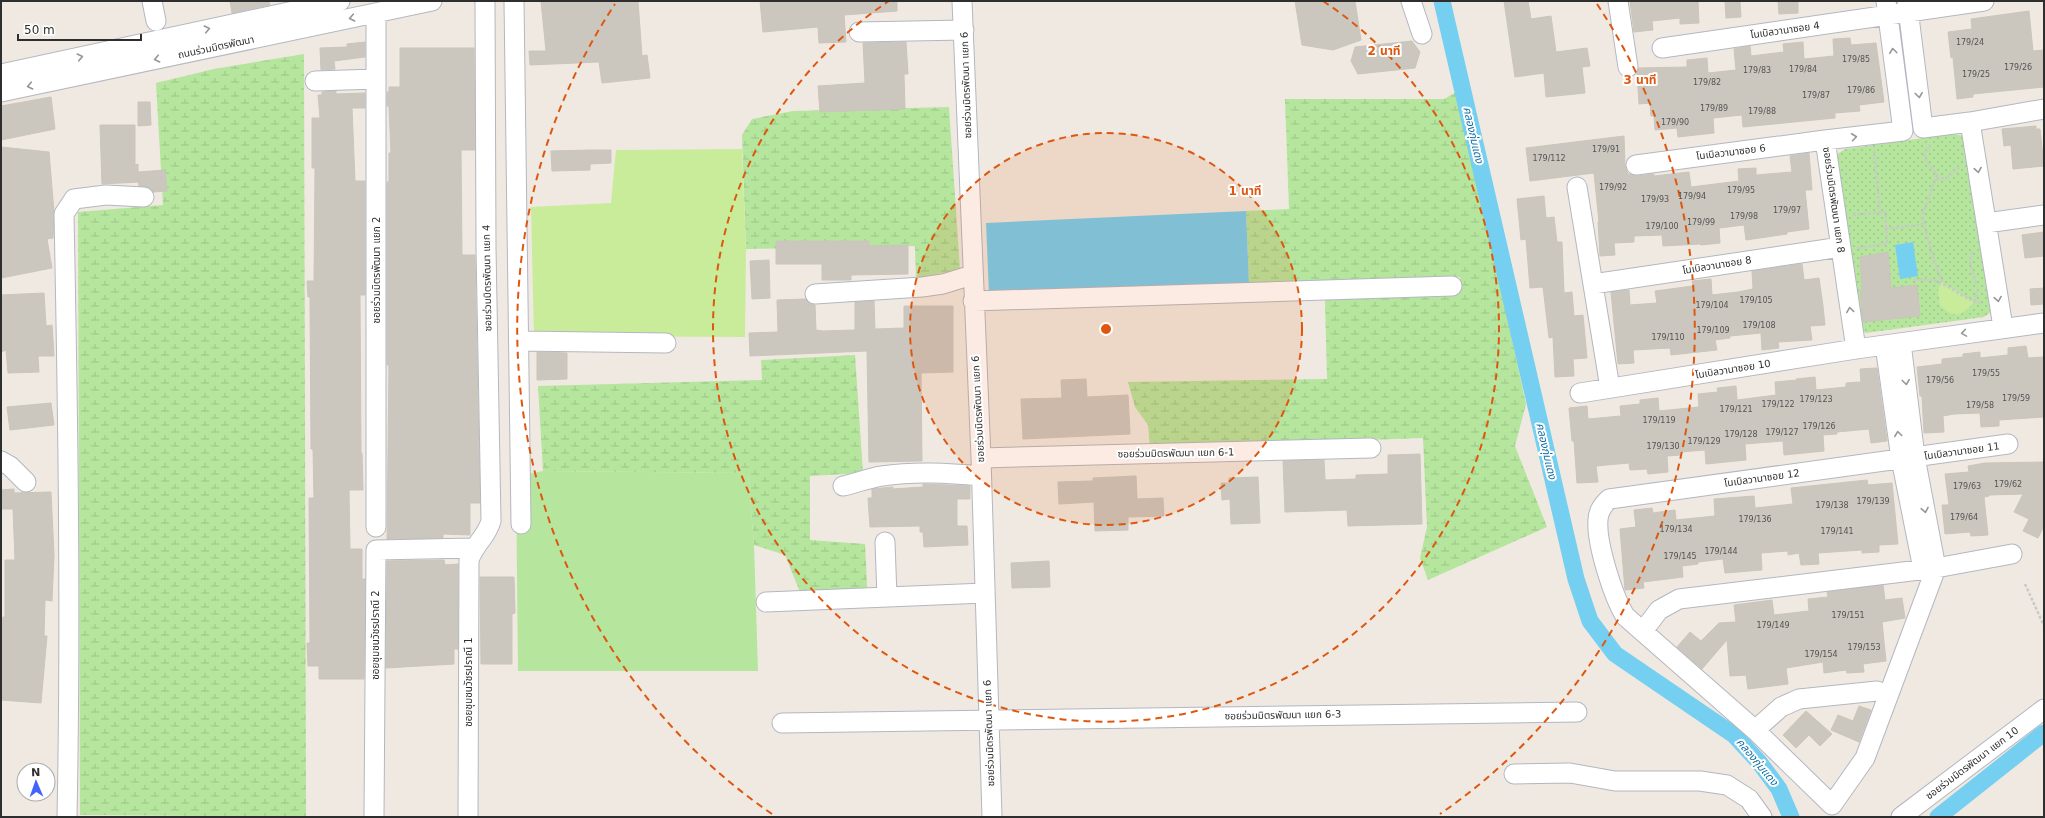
<svg xmlns="http://www.w3.org/2000/svg" width="2045" height="818" viewBox="0 0 2045 818" font-family="'DejaVu Sans','Noto Sans Thai',sans-serif">
  <style>
    .grass { fill: #b6e59e }
    .wetland { fill: url(#wetland-marsh) }
    .park { fill: url(#park-dots) }
    .pitch { fill: #c9ec9a }
    .water { fill: #75cff0 }
    .lines { fill: none; stroke-linecap: round; stroke-linejoin: round }
    .canal { stroke: #75cff0; stroke-width: 17 }
    .building { fill: #cbc7bf; stroke: #cbc5ba }
    .minor-casing { stroke: #b4b7c1; stroke-width: 21 }
    .path { stroke: #c9c9c9; stroke-width: 2.5; stroke-dasharray: 3 2; stroke-linecap: butt }
    .minor { stroke: #fff; stroke-width: 19 }
    .oneway { stroke: #969696 }
    .ring { fill: none; stroke: #df570e; stroke-width: 2; stroke-dasharray: 7 5 }
    .labels { text-anchor: middle; dominant-baseline: central; stroke-width: 4; stroke-linejoin: round; paint-order: stroke }
    .number-label { font-size: 8px; fill: #555452 }
    .street-label { font-size: 10px; fill: #2e2e2e; stroke: #fff }
    .water-label { font-size: 11px; font-style: italic; fill: #0d6fa3; stroke: #fff }
    .centre { fill: #df570e; stroke: #fff; stroke-width: 2 }
    .ring-label { font-size: 12px; text-anchor: middle; font-weight: bold; fill: #df570e; stroke: #fff; stroke-width: 4; stroke-linejoin: round; paint-order: stroke }
  </style>
  <defs>
    <pattern id="wetland-marsh" width="20" height="14" patternUnits="userSpaceOnUse"><rect width="20" height="14" fill="#b6e59e"/><path d="M1 5h8M5 5V1M11 12h8M15 12V8" fill="none" stroke="#9dc588"/></pattern>
    <pattern id="park-dots" width="8" height="8" patternUnits="userSpaceOnUse"><rect width="8" height="8" fill="#b6e59e"/><path d="M2 2h.1M6 6h.1" fill="none" stroke="#9dc588" stroke-width="1.8" stroke-linecap="round"/></pattern>
  </defs>
  <rect width="100%" height="100%" fill="#efe9e1"/>
  <path class="grass" d="M543 471 748 473 754 545 758 671H518L516 476Z"/>
  <path class="wetland" d="M304 54 306 817 80 815 78 212 163 205 156 83 214 69Z
    M1458 91 1526 404 1515 446 1547 527 1428 580 1420 558 1427 527 1423 438 1150 448 1148 425 1135 407 1128 382 1327 379 1325 300 1461 290 1460 277 1249 283 1246 211 1289 209 1285 99H1444Z
    M949 107 960 270 916 278 915 246 746 249 742 135 752 119 793 111Z
    M855 355 863 473 810 476V540L865 544 868 605 806 607 785 555 754 545 748 473 543 471 538 386 762 380 761 360Z"/>
  <path class="park" d="M1952 134 1965 136 1992 294 1991 312 1984 317 1866 333 1858 328 1836 155 1845 149Z"/>
  <path class="pitch" d="M742 149 746 249 745 337 534 336 531 207 611 203 616 150Z
    M1942 282 1974 302C1961 317 1957 319 1940 306L1938 290Z"/>
  <path class="water" d="M1246 211 1249 283 989 294 986 223Z
    M1913 242 1918 276 1900 279 1895 245Z"/>
  <g class="lines">
    <path class="canal" d="M1442 1 1576 579 1590 621 1615 654 1734 735 1759 762 1779 789 1791 817
      M1938 817 2044 733"/>
  </g>
  <path class="building" d="M230 1H269L270 5 232 13Z
    M541 1H638L642 56 647 55 650 78 602 83 599 62 530 65 529 51H546Z
    M760 1H897V11L844 15 846 42 819 43 818 27 763 32Z
    M1295 1H1355L1361 40 1333 50 1302 45Z
    M1504 1H1528L1531 19 1551 16 1556 52 1587 48 1590 66 1582 67 1585 93 1546 97 1544 73 1515 77Z
    M1630 1H1698L1699 23 1680 24V18L1652 21 1653 30 1634 32Z
    M1725 1H1740L1741 17 1726 18Z
    M1778 1H1798V13L1779 14Z
    M2029 11 2033 51 2044 50V87L1973 94V97L1957 99 1953 57 1951 58 1948 32 1972 29 1971 19Z
    M1850 38 1851 45 1876 43 1884 102 1859 105 1860 111 1835 113V118L1743 127 1742 115 1713 118 1714 133 1678 137 1677 128 1655 130 1654 116H1651L1650 103 1639 104 1637 73 1639 68 1687 67V60L1707 58 1708 73 1736 70 1734 49 1750 46 1751 56 1784 52 1783 44 1803 42 1804 59 1834 56 1833 39Z
    M1412 41 1420 52 1415 68 1358 74 1351 61 1355 47Z
    M365 42V57L334 61 335 69 321 70 320 48 347 47V44Z
    M906 42 908 74H904L905 109 820 112 818 86 865 83 863 43Z
    M400 48H474L475 150H461L462 255H475L480 503H470V535L443 534V538L387 539 389 365H387V182H389V153H391L389 106H387V92H389V87H400Z
    M336 91V94L365 93V108H352L355 181H365V295H360L361 453H362L363 490H349L350 549H362V579H365L364 679H319V666H308L307 643H310L309 498H314L313 449H311L310 297H308L307 281H314L315 168H312V118H320L318 95H322V92Z
    M51 97 55 129 1 140V106Z
    M138 102H150L151 125 138 126Z
    M100 125H135V165L138 164V172L165 170 167 191 153 192 150 188 139 186 138 172 139 182 102 184Z
    M2036 126V129H2040L2044 166 2013 169 2011 145 2004 146 2002 129Z
    M1624 136 1625 166 1628 174 1637 176 1654 174V176L1689 172 1691 187 1739 181 1738 169 1756 168V175L1792 172 1790 156 1809 153 1812 190H1805L1809 229 1787 232V234L1746 240 1744 225 1719 228 1720 243 1701 245 1700 244 1663 246 1662 235 1634 236V242L1614 243 1615 255 1600 256 1598 222H1599L1594 173 1530 181 1526 148Z
    M1 147 49 152 54 212 53 238 47 239 52 268 1 278Z
    M590 150H611V163L590 164V170L552 171 551 151Z
    M1544 196 1546 218 1554 217 1557 242H1562L1564 293 1572 292 1574 316 1583 315 1587 358 1573 359 1574 376 1555 377 1553 337 1549 338 1543 287 1530 288 1526 239 1521 240 1517 199Z
    M2044 232V256L2025 258 2022 235Z
    M776 241H869V246L908 245V274L851 275V280H822V264H776Z
    M1888 252 1891 288 1917 285 1920 316 1863 322 1860 291H1862L1860 257Z
    M769 260 770 298 752 299 750 261Z
    M1802 264 1804 280 1819 278 1823 306 1825 325 1810 326 1812 340 1778 342 1779 348 1762 350 1761 333 1730 336V338L1715 340 1717 350 1671 355 1670 348 1633 350 1634 363 1618 364 1611 292 1629 290 1630 305 1657 303 1655 291 1693 286 1692 281 1711 279 1712 295 1738 292 1753 289 1752 271Z
    M2044 288V304L2031 305 2030 289Z
    M44 293 46 326 52 325 54 356H38L39 372 8 373 6 350 1 352V295Z
    M805 299 810 304 815 305 816 330 823 331 855 330V302L874 301 875 329 904 328V306H953V372L921 373 922 461 869 462 867 351 750 356 749 333 778 332 777 300Z
    M2026 346 2028 358 2043 357 2044 417 1999 420V426L1981 427 1980 413 1954 414 1943 416 1944 432 1924 433 1922 396H1920L1917 367 1942 364V359L1963 357V354L1980 352V358L2008 355V348Z
    M537 352 567 353V379L537 380Z
    M1877 368 1887 441 1871 443 1869 429 1837 432V434L1823 435 1824 451 1784 455 1783 441 1745 444 1746 460 1706 464 1705 450 1680 452 1681 455 1667 456 1668 472 1648 474 1647 469 1630 470 1629 463 1596 466 1598 482 1577 483 1574 441H1572L1569 408 1587 406 1588 419 1621 416 1620 406 1640 404V400L1658 398 1659 411 1699 407 1698 394 1718 392 1717 388 1736 386 1737 400 1776 395 1775 382 1797 380 1796 379 1815 377 1816 390 1846 387V383L1861 382 1860 369Z
    M1086 379 1087 397 1128 395 1130 434 1023 439 1021 399 1062 398 1061 380Z
    M51 403 54 425 10 430 7 407Z
    M1420 454 1422 524 1348 526 1347 510 1285 512 1283 461 1324 460 1325 480 1356 479V475L1388 474V455Z
    M2044 462V526L2038 538 2023 531 2029 519 2014 512 2023 494 1989 495V496L1984 497 1988 535 1971 536 1970 532 1945 534 1942 505H1949L1945 474 1969 472 1968 466 1985 463Z
    M1136 476 1137 499 1163 498 1164 516 1128 517V530L1095 531 1094 502 1059 504 1058 482 1093 481V478Z
    M1258 477 1260 523 1231 524 1230 499 1222 500 1221 483H1229V478Z
    M1867 480 1868 485 1892 483 1898 544 1879 545V552L1862 553V550L1818 553 1819 564 1801 565 1799 553 1788 555V551L1761 553 1762 570 1725 573 1723 559 1698 562V564L1682 566 1683 577 1643 582 1644 588 1625 590 1620 529 1636 527 1634 510 1652 508 1653 513 1675 510 1676 520 1715 516 1714 499 1754 496 1755 508 1793 504 1791 488Z
    M923 484 970 486V499H957V526H967L968 545 924 547 923 532H920V526L870 527 868 498H872V489L893 487V489L923 487Z
    M14 489V493L51 492 54 555 52 601 45 600 44 636H47L41 703 1 700V632L3 617H5V560H15L13 509H1V490Z
    M444 560 445 565 458 564V649H454V664L386 668 387 561Z
    M1049 561 1050 587 1012 588 1011 563Z
    M480 577H514L515 613 512 614V664H481Z
    M1883 585 1885 600 1902 598 1905 618 1882 622 1886 661 1863 664 1864 672 1847 673 1846 670 1824 673 1823 662 1786 668 1788 684 1748 689 1746 675 1730 676 1727 640 1702 669 1677 647 1690 632 1701 641 1719 623 1736 622 1734 605 1772 600 1774 615 1809 611 1808 599 1828 597 1827 592Z
    M1859 706 1871 710 1859 742 1831 730 1838 715 1853 721Z
    M1806 711 1832 734 1820 746 1809 735 1796 748 1783 735Z"/>
  <g class="lines">
    <g class="minor-casing">
      <path id="minor" d="M152 1 156 21
        M514 1 521 524
        M962 1 981 458 992 817
        M1411 1 1422 34
        M1618 1 1628 67
        M1907 1 1923 128 1970 122 2003 327
        M376 13V527
        M859 32 964 30
        M1662 48 1984 1
        M1 74 340 1
        M315 81 376 79
        M1 92 432 1
        M1970 122 2044 109
        M1636 165 1825 140
        M1577 187 1610 388
        M1986 223 2044 215
        M1593 284 1841 247
        M815 294 922 287 943 284 972 275
        M973 301 1452 286
        M520 341 666 343
        M1901 343 1915 457 1936 568 1865 758 1832 805 1755 730 1625 616C1613 596 1596 543 1598 520 1598 511 1603 505 1609 499L1624 497 2008 444
        M1885 345 1901 459 1923 569
        M1856 349 1825 140 1903 131 1886 1
        M1580 393 1856 349 2044 323
        M981 458 1371 448
        M1 461 10 466 26 482
        M843 486C856 483 869 478 882 476 915 471 948 473 981 476
        M885 542 887 597
        M766 602 985 593
        M1643 631 1659 610 1679 599 1936 568 2012 554
        M782 723 1577 712
        M1755 730 1781 707 1799 699 1877 691 1888 695
        M1514 774 1570 773 1615 781H1700L1727 785 1749 799 1762 817
        M67 817C71 616 68 415 64 214L74 199 106 195 144 197
        M374 817 376 550 473 548
        M468 817 469 560C475 543 486 538 491 521L486 248 485 1
        M1901 817 2044 709"/>
    </g>
    <path class="path" d="M1930 145 1924 155 1926 160 1937 175 1923 213V220L1933 257 1942 282
      M1874 151 1880 213
      M1936 179 1947 178 1959 167
      M1853 215 1885 212 1887 244 1858 248
      M1886 229 1924 224
      M1973 252C1967 263 1973 273 1977 285
      M1914 280C1946 275 1956 299 1982 303
      M1974 302 1978 290
      M2025 584 2044 626"/>
    <use href="#minor" class="minor"/>
  </g>
  <defs><path id="oneway-chevron" d="M-2-3.5L2.5 0L-2 3.5" fill="none" stroke-width="1.6" stroke-linecap="round" stroke-linejoin="round"/></defs>
  <g class="oneway">
    <use href="#oneway-chevron" transform="translate(352 18) rotate(168)"/>
    <use href="#oneway-chevron" transform="translate(207 29) rotate(-12)"/>
    <use href="#oneway-chevron" transform="translate(1893 51) rotate(-97)"/>
    <use href="#oneway-chevron" transform="translate(80 57) rotate(-12)"/>
    <use href="#oneway-chevron" transform="translate(157 59) rotate(168)"/>
    <use href="#oneway-chevron" transform="translate(30 86) rotate(168)"/>
    <use href="#oneway-chevron" transform="translate(1919 95) rotate(83)"/>
    <use href="#oneway-chevron" transform="translate(1854 137) rotate(-7)"/>
    <use href="#oneway-chevron" transform="translate(1978 170) rotate(81)"/>
    <use href="#oneway-chevron" transform="translate(1998 299) rotate(81)"/>
    <use href="#oneway-chevron" transform="translate(1850 310) rotate(-98)"/>
    <use href="#oneway-chevron" transform="translate(1964 333) rotate(171)"/>
    <use href="#oneway-chevron" transform="translate(1906 382) rotate(83)"/>
    <use href="#oneway-chevron" transform="translate(1898 434) rotate(-98)"/>
    <use href="#oneway-chevron" transform="translate(1925 510) rotate(79)"/>
  </g>
  <circle cx="1106" cy="329" r="196" fill="#df570e" fill-opacity=".12"/>
  <g class="ring">
    <circle cx="1106" cy="329" r="196"/>
    <path d="M1323 1A393 393 0 1 1 889 1"/>
    <path d="M772 814A589 589 0 0 1 615 4M1597 4A589 589 0 0 1 1440 814"/>
  </g>
  <g class="labels">
    <g class="number-label">
      <text x="1970" y="42">179/24</text>
      <text x="1856" y="59">179/85</text>
      <text x="2018" y="67">179/26</text>
      <text x="1803" y="69">179/84</text>
      <text x="1757" y="70">179/83</text>
      <text x="1976" y="74">179/25</text>
      <text x="1707" y="82">179/82</text>
      <text x="1861" y="90">179/86</text>
      <text x="1816" y="95">179/87</text>
      <text x="1714" y="108">179/89</text>
      <text x="1762" y="111">179/88</text>
      <text x="1675" y="122">179/90</text>
      <text x="1606" y="149">179/91</text>
      <text x="1549" y="158">179/112</text>
      <text x="1613" y="187">179/92</text>
      <text x="1741" y="190">179/95</text>
      <text x="1692" y="196">179/94</text>
      <text x="1655" y="199">179/93</text>
      <text x="1787" y="210">179/97</text>
      <text x="1744" y="216">179/98</text>
      <text x="1701" y="222">179/99</text>
      <text x="1662" y="226">179/100</text>
      <text x="1756" y="300">179/105</text>
      <text x="1712" y="305">179/104</text>
      <text x="1759" y="325">179/108</text>
      <text x="1713" y="330">179/109</text>
      <text x="1668" y="337">179/110</text>
      <text x="1986" y="373">179/55</text>
      <text x="1940" y="380">179/56</text>
      <text x="2016" y="398">179/59</text>
      <text x="1816" y="399">179/123</text>
      <text x="1778" y="404">179/122</text>
      <text x="1980" y="405">179/58</text>
      <text x="1736" y="409">179/121</text>
      <text x="1659" y="420">179/119</text>
      <text x="1819" y="426">179/126</text>
      <text x="1782" y="432">179/127</text>
      <text x="1741" y="434">179/128</text>
      <text x="1704" y="441">179/129</text>
      <text x="1663" y="446">179/130</text>
      <text x="2008" y="484">179/62</text>
      <text x="1967" y="486">179/63</text>
      <text x="1873" y="501">179/139</text>
      <text x="1832" y="505">179/138</text>
      <text x="1964" y="517">179/64</text>
      <text x="1755" y="519">179/136</text>
      <text x="1676" y="529">179/134</text>
      <text x="1837" y="531">179/141</text>
      <text x="1721" y="551">179/144</text>
      <text x="1680" y="556">179/145</text>
      <text x="1848" y="615">179/151</text>
      <text x="1773" y="625">179/149</text>
      <text x="1864" y="647">179/153</text>
      <text x="1821" y="654">179/154</text>
    </g>
    <g class="street-label">
      <text transform="translate(1785 30) rotate(-8)">โนเบิลวานาซอย 4</text>
      <text transform="translate(216 47) rotate(-12)">ถนนร่วมมิตรพัฒนา</text>
      <text transform="translate(966 85) rotate(-92)">ซอยร่วมมิตรพัฒนา แยก 6</text>
      <text transform="translate(1731 152) rotate(-7)">โนเบิลวานาซอย 6</text>
      <text transform="translate(1834 200) rotate(82)">ซอยร่วมมิตรพัฒนา แยก 8</text>
      <text transform="translate(1717 265) rotate(-9)">โนเบิลวานาซอย 8</text>
      <text transform="translate(376 270) rotate(-90)">ซอยร่วมมิตรพัฒนา แยก 2</text>
      <text transform="translate(487 278) rotate(-91)">ซอยร่วมมิตรพัฒนา แยก 4</text>
      <text transform="translate(1733 369) rotate(-9)">โนเบิลวานาซอย 10</text>
      <text transform="translate(978 409) rotate(-93)">ซอยร่วมมิตรพัฒนา แยก 6</text>
      <text transform="translate(1962 451) rotate(-8)">โนเบิลวานาซอย 11</text>
      <text transform="translate(1176 453) rotate(-1)">ซอยร่วมมิตรพัฒนา แยก 6-1</text>
      <text transform="translate(1762 478) rotate(-8)">โนเบิลวานาซอย 12</text>
      <text transform="translate(375 635) rotate(-90)">ซอยชุมชนวัชรปราณี 2</text>
      <text transform="translate(468 682) rotate(-90)">ซอยชุมชนวัชรปราณี 1</text>
      <text transform="translate(1283 715) rotate(-1)">ซอยร่วมมิตรพัฒนา แยก 6-3</text>
      <text transform="translate(989 733) rotate(-92)">ซอยร่วมมิตรพัฒนา แยก 6</text>
      <text transform="translate(1972 763) rotate(-37)">ซอยร่วมมิตรพัฒนา แยก 10</text>
    </g>
    <g class="water-label">
      <text transform="translate(1473 135) rotate(77)">คลองกุ่มแดง</text>
      <text transform="translate(1546 451) rotate(77)">คลองกุ่มแดง</text>
      <text transform="translate(1757 762) rotate(50)">คลองกุ่มแดง</text>
    </g>
  </g>
  <circle cx="1106" cy="329" r="6" class="centre"/>
  <g class="ring-label">
    <text x="1384" y="55">2 นาที</text>
    <text x="1640" y="84">3 นาที</text>
    <text x="1245" y="195">1 นาที</text>
  </g>
  <rect width="2045" height="818" fill="none" stroke="#2e2e2e" stroke-width="4"/>
  <g transform="translate(36 782) rotate(358)"><circle r="19" fill="#ffffff" stroke="#ababab"/>
  <path d="M0-3L7 15L0 10L-7 15Z" fill="#4264fb"/>
  <text y="-6" font-size="11" font-weight="bold" text-anchor="middle" fill="#2e2e2e">N</text>
  </g>
  <path d="M18 34v6h123v-6" fill="none" stroke="#2e2e2e" stroke-width="2"/>
  <text x="24" y="34" font-size="12" fill="#2e2e2e" stroke="#ffffff" stroke-width="3" paint-order="stroke">50 m</text>
</svg>
